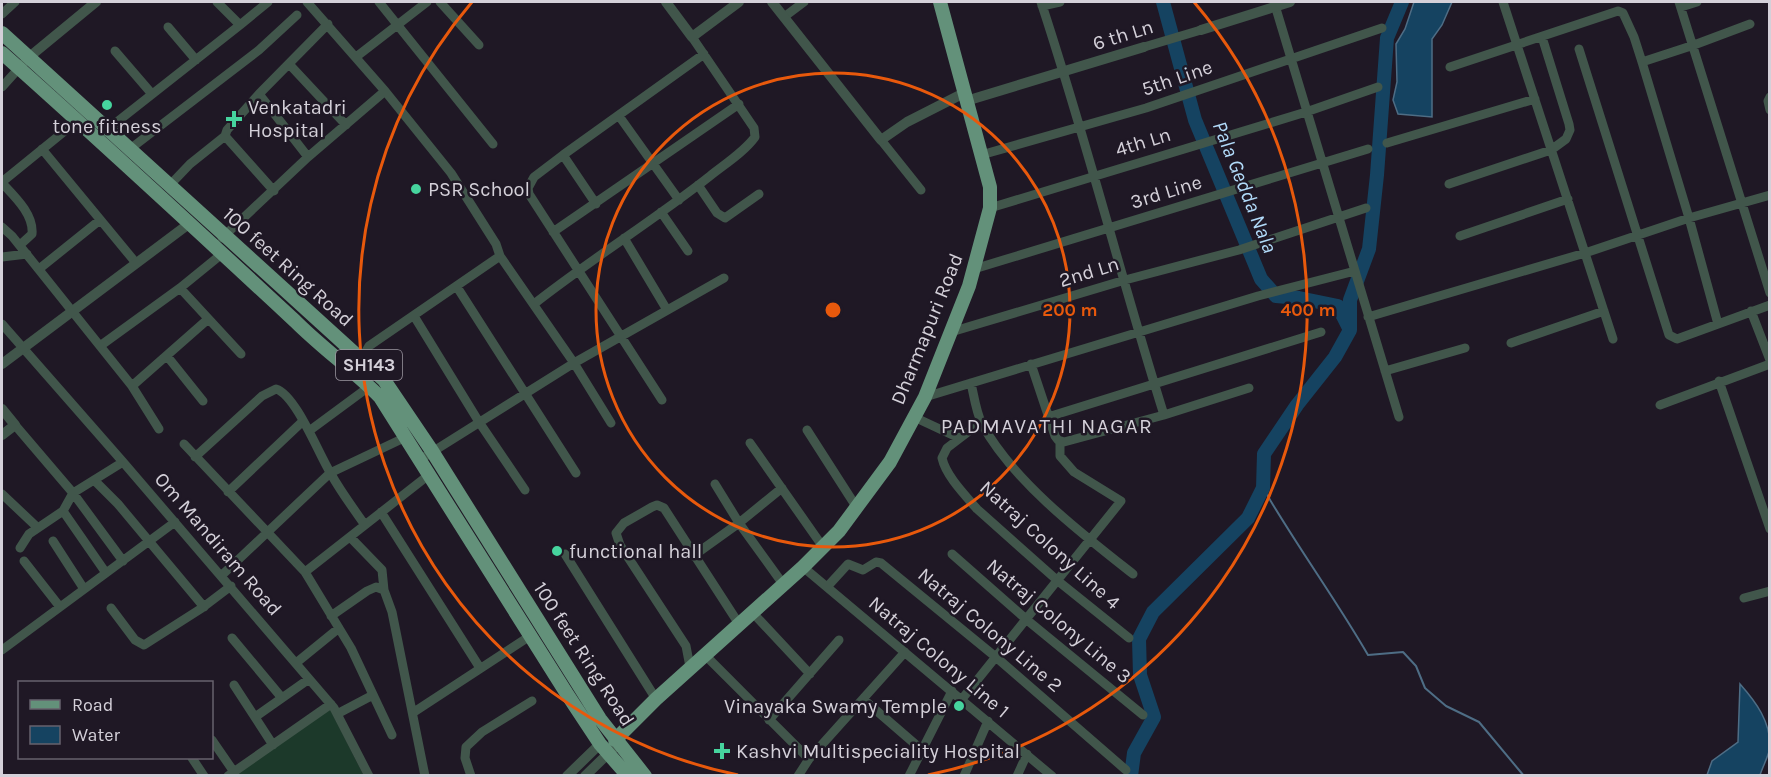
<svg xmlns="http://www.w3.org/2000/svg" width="1771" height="777" viewBox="0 0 1771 777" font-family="Karla,sans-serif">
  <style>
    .green { fill: #1c392a }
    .water { fill: #154361; stroke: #4e6d85; stroke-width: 1.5 }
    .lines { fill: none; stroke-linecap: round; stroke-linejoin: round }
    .stream { stroke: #4e6d85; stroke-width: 2 }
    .river { stroke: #154361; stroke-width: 14 }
    .minor { stroke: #41564b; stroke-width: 9 }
    .tertiary { stroke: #41564b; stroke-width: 10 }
    .primary { stroke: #63917a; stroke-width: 14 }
    .ring { fill: none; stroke: #e8590c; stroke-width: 3 }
    .poi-dot { fill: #46d49e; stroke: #1f1825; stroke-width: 2 }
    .labels { text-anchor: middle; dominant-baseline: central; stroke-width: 5; stroke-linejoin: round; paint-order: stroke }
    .shield { fill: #1f1825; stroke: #9e99a3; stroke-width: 1.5 }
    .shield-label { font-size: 18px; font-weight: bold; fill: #d4d0d9 }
    .street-label { font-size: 20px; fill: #d4d0d9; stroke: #1f1825 }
    .poi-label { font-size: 20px; fill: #d4d0d9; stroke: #1f1825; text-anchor: start }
    .water-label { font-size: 21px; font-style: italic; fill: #b1daf9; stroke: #1f1825 }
    .neighbourhood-label { font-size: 21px; letter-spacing: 1.5px; fill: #d4d0d9; stroke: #1f1825 }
    .centre { fill: #e8590c; stroke: #1f1825; stroke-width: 3 }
    .ring-label { font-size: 18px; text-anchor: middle; font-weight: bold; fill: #e8590c; stroke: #1f1825; stroke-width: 5; stroke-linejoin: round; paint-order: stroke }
  </style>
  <rect width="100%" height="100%" fill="#1f1825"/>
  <path class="green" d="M330 709 364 776H230Z"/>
  <path class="water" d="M1414 2H1452L1442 25 1432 39V117L1398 114 1393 100 1397 82 1396 44 1405 29Z
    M1740 684C1756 702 1771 722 1770 748 1768 757 1763 766 1760 775H1707L1712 761 1738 742Z"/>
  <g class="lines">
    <path class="stream" d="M1263 488C1296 545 1335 598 1368 655L1403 652 1416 666 1425 688 1446 706 1479 722 1524 776"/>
    <path class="river" d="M1163 2 1195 120 1261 279 1276 296 1299 298 1338 306 1348 326
      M1131 776 1134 753 1154 717 1140 675 1139 639 1153 612 1248 518 1263 488 1264 454 1297 405 1335 357 1350 330V300L1369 249 1377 175 1387 38 1402 2"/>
    <path class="minor" d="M307 2 385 91 451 173 496 244 500 256 369 346 362 358
      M379 2 493 144
      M440 2 479 45
      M1041 2C1086 138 1121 278 1164 415
      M1274 2 1399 417
      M1503 2 1613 339
      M1679 2 1770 293
      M1042 6 1060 2
      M1681 7 1697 2
      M2 14 15 2
      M784 17 804 2
      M240 25 268 2
      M168 27 196 60
      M1144 47 1201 30
      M1579 49 1669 335 1677 339 1770 305
      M115 51 152 94
      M356 57 427 2
      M1642 62 1694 45 1750 24
      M289 64 346 125
      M1450 67 1618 11 1623 13 1634 37 1642 62 1689 218 1718 324
      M2 87 28 58
      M259 94 308 157
      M1770 97 1768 101 1770 110
      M619 116 679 200
      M108 129 240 25 217 2
      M225 136 274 191
      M881 140 921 190
      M1387 143 1535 99
      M42 149 136 263
      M130 149 259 50 297 15
      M563 155 596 204
      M981 155 1146 108 1382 28
      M2 182 77 121
      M2 183C14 196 34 214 32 234L20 245
      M1449 184 1551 150 1566 139 1570 130 1569 124 1542 37
      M698 185 717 213 725 218 759 194
      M169 186 190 164 225 136 227 130 259 94 328 24
      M990 208 1306 112 1378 87
      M661 212 688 251
      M2 227 12 236 132 386 159 429
      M553 232 739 104
      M1460 236 1568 199
      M222 238 308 157 385 91
      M624 238 667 310
      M500 256 574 363 611 423
      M2 257 27 254
      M39 269 100 220
      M974 269 1368 149
      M457 287 576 473
      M180 288 241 354
      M534 304C591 259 653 221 710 176 725 164 744 152 755 137L754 128 692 37
      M1751 311 1770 360
      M414 316 479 422 525 490
      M1368 317 1585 253 1689 218 1770 195
      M2 324 123 462 334 708 369 776
      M951 332 1125 280 1239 250 1366 208
      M1511 343 1604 311
      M100 346 180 288 223 253
      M167 356 203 401
      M1031 364 1055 436 1058 440 1064 442 1164 415 1249 388
      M1385 371 1465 348
      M1719 381 1770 529
      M971 383C974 396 976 412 982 424 1013 481 1082 534 1133 574
      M132 386 207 320
      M925 397 1258 296 1355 271
      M662 400 529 194 528 188 534 177 563 155 704 54
      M1660 405 1770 364
      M914 417 959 438
      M1048 417 1321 332
      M981 422 947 448 942 458C946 476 965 495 977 509L1058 581 1129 638
      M15 425 73 493 123 462
      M807 430 857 508
      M309 431 370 386
      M750 443 823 547
      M184 444 305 572 351 648 392 735
      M195 457 262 396 276 389C296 395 319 455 331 474 341 492 353 508 365 525
      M421 459 574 363 724 278
      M94 480 118 504 204 607
      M715 484 739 523 783 584
      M228 492 303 421
      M2 494 38 528
      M63 511 106 573
      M381 512 480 668
      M350 537 382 570 384 590
      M53 541 84 589
      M20 548 29 534 63 511 73 493 123 561
      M565 554 656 699
      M952 554 1027 620 1143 715
      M693 556 739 523 782 488
      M24 561 60 607
      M803 567 1052 776
      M305 572 430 474
      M221 576 330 473 406 437
      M827 587 848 564 863 570 876 562 881 563 997 658 1126 770
      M1744 598 1770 591
      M111 608 135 640 144 645 202 608 231 586
      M752 612 810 674
      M331 616 367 591 376 587 384 590 392 612 425 776
      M232 638 282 698
      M2 650 175 522
      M705 655 809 759
      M296 663 339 628
      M690 667 686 646 620 545 616 533 624 523 652 507 657 505 664 508 739 624
      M234 685 273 745
      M863 699 922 750
      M962 699 1121 501 1074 472 1060 456V441
      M414 712 530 636
      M337 714 373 695
      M255 717 309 679
      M769 720 839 640
      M212 740 234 772
      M192 758 204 776
      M228 776 331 704
      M471 776 465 758 466 747 482 732 532 701
      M798 776 809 759 905 652
      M909 776 952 691
      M964 776 988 721
      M1017 776 1027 754"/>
    <path class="tertiary" d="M666 2 692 37 739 2
      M772 2 881 140 907 122 964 93
      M1201 30 1290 2
      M28 58 96 2
      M966 101 1144 47
      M2 364 190 223
      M2 409 15 425 2 435
      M567 776 600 744
      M585 776 618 744"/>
    <path class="primary" d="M2 33 384 380 432 451 600 719 645 776
      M2 53C101 141 198 231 295 321 322 348 353 370 380 397L567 694 600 744 628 776
      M615 740 656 699 803 567 839 531 890 462 925 397 969 286 990 208V187L940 2"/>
  </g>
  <g class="ring">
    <circle cx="833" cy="310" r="237"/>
    <path d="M738 775A475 475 0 0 1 472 2M1194 2A475 475 0 0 1 928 775"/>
  </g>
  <g class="poi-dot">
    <circle cx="107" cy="105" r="6"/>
    <path d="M231 110h6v6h6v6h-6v6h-6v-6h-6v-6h6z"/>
    <circle cx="416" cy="189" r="6"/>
    <circle cx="557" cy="551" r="6"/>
    <circle cx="959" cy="706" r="6"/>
    <path d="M719 742h6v6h6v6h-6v6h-6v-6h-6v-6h6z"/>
  </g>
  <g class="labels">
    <rect class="shield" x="336" y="350" width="66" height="30" rx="4.5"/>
    <g class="shield-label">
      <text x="369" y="365">SH143</text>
    </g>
    <g class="street-label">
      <text transform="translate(1123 35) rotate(-17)">6 th Ln</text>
      <text transform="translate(1177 78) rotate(-19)">5th Line</text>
      <text transform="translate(1143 142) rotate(-17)">4th Ln</text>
      <text transform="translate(1166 192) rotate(-17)">3rd Line</text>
      <text transform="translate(288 267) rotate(42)">100 feet Ring Road</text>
      <text transform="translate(1089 272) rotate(-17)">2nd Ln</text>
      <text transform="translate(927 329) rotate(-68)">Dharmapuri Road</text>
      <text transform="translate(218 544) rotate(49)">Om Mandiram Road</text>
      <text transform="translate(1050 545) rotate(42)">Natraj Colony Line 4</text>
      <text transform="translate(1059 621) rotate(40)">Natraj Colony Line 3</text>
      <text transform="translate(990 630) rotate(40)">Natraj Colony Line 2</text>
      <text transform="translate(584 654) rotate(57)">100 feet Ring Road</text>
      <text transform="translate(939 657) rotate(40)">Natraj Colony Line 1</text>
    </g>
    <g class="poi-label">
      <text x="248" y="107">Venkatadri<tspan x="248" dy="23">Hospital</tspan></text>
      <text x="107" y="126" text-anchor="middle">tone fitness</text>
      <text x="428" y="189">PSR School</text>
      <text x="569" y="551">functional hall</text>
      <text x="947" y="706" text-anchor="end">Vinayaka Swamy Temple</text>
      <text x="736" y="751">Kashvi Multispeciality Hospital</text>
    </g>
    <g class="water-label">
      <text transform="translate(1245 187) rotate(68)">Pala Gedda Nala</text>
    </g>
    <g class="neighbourhood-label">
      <text x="1047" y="426">PADMAVATHI NAGAR</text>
    </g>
  </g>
  <circle cx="833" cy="310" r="9" class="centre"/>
  <g class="ring-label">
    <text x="1070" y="316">200 m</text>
    <text x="1308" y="316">400 m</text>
  </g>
  <rect width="1771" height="777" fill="none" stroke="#d4d0d9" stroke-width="6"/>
  <rect x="18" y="681" width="195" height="78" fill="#1f1825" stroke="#67626d" stroke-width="1.5"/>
  <rect x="30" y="700" width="30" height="9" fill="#63917a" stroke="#67626d" stroke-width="1.5"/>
  <text x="72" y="711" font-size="18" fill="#d4d0d9">Road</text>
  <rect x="30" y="726" width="30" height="18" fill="#154361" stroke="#67626d" stroke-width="1.5"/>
  <text x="72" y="741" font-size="18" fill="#d4d0d9">Water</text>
</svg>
